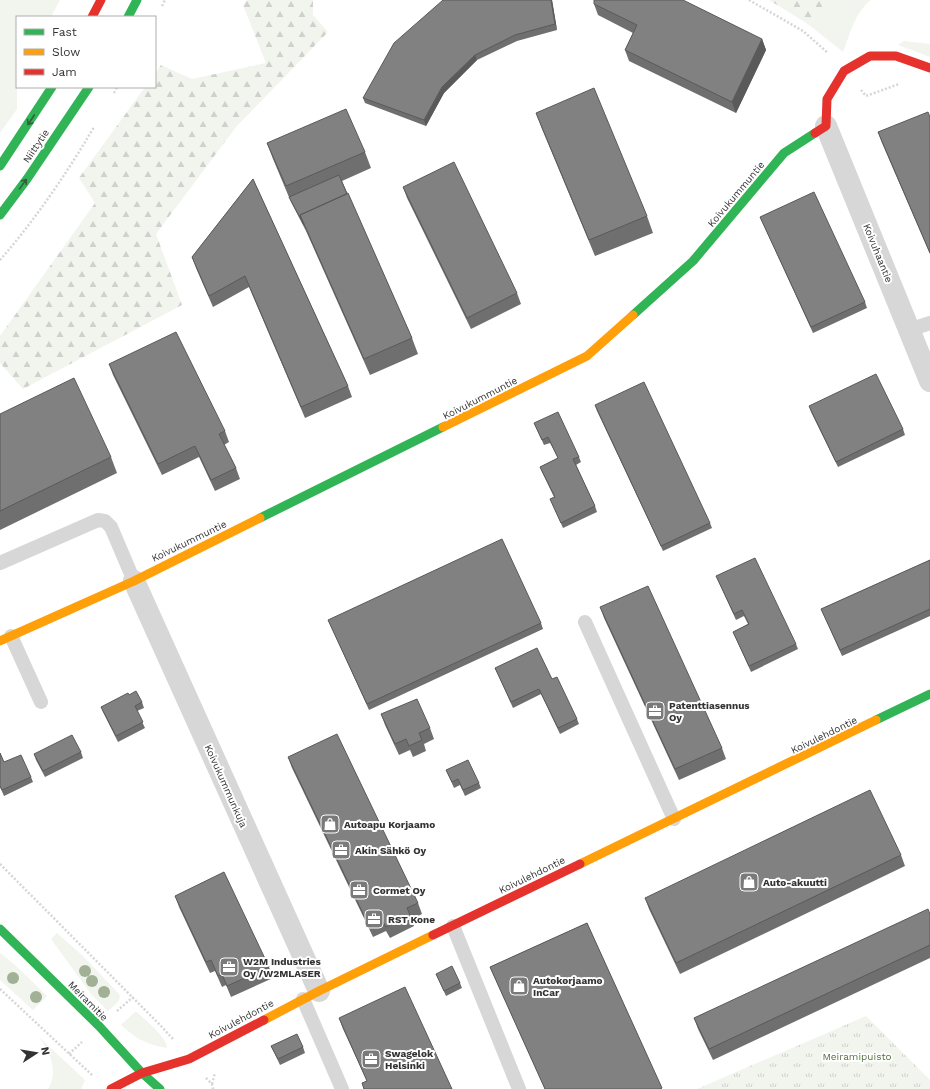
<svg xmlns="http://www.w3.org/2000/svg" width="930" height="1089" viewBox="0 0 930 1089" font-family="'Work Sans',sans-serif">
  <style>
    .green { fill: #f1f5ed }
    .forest { fill: url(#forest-firs) }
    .park { fill: url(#park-tufts) }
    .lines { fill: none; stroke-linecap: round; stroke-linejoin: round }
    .path { stroke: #d6d6d6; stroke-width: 2.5; stroke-dasharray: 2 2; stroke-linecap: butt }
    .lane { stroke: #d7d7d7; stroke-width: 14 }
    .street { stroke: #d7d7d7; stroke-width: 22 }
    .fast { stroke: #30b455; stroke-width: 9 }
    .slow { stroke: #ff9f0a; stroke-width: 9 }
    .jam { stroke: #e5322d; stroke-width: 9 }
    .tree { fill: #a2b095 }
    .wall { fill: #6f6f6f }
    .shaded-wall { fill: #5a5a5a }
    .building { fill: #818181; stroke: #5a5a5a }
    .oneway { stroke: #32603f }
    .labels { text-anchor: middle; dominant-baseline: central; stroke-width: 4; stroke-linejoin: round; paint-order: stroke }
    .street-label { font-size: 10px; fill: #333; stroke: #fff }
    .poi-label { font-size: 10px; font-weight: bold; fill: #333; stroke: #fff; text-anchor: start }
    .park-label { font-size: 10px; fill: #56703f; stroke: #fff }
  </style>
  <defs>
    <pattern id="forest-firs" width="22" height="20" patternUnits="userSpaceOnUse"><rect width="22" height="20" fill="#f1f5ed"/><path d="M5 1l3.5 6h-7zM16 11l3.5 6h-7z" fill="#cfd2cc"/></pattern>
    <pattern id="park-tufts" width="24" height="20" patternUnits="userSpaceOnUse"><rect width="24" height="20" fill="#f1f5ed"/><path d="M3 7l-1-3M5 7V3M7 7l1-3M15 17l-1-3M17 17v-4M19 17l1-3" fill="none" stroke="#cfd2cc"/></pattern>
  </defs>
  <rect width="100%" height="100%" fill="#fff"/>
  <path class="green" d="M0 0H60L51 17H17V109L0 133Z
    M825 0H871C855 12 850 34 843 52L808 24 820 12Z
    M904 41 930 44V57L898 45Z
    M57 933 83 956 119 994 120 997 118 1002 108 1011 91 994 51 939Z
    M0 953 14 964 47 996 33 1010 0 980Z
    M135 1012H137C145 1020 167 1037 167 1048 145 1044 137 1039 121 1025Z
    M39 1037 85 1080 81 1089H48C59 1071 50 1052 39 1037Z"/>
  <path class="forest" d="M247 0H313V15L328 32 236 127 156 234 182 305 23 389 0 363V336L95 203 79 178 145 87H155V74L161 65 192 79 266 63 243 5Z
    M769 0H825L820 12 808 24Z"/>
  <path class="park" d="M866 1016 930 1080V1089H697Z"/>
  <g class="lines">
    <path class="path" d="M749 0 803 31 828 53
      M162 6 165 0
      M861 90 866 96 899 84
      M114 93 117 87
      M0 260C35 220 67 173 94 127
      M0 864 160 1025 173 1039
      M0 989 92 1075
      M117 1011 133 997
      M69 1054 82 1042
      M206 1078 212 1084 213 1089
      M212 1084 215 1073"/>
    <path class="lane" d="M909 330 930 323
      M0 563 98 520 105 521 111 527 134 581
      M585 622 674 819
      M11 636 41 702
      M453 926 519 1089
      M303 999 342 1089"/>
    <path class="street" d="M826 126 930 381
      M134 581 319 991"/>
    <path class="fast" d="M128 17 137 0
      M0 166 52 87
      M0 215 27 179 89 87
      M633 315 693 261 784 153 815 133
      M260 518 443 427
      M876 720 930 694
      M0 929 99 1026 142 1073 160 1089"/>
    <path class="slow" d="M443 427 587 356 633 315
      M0 641 134 581 260 518
      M580 864 876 720
      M264 1020 319 991 433 935"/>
    <path class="jam" d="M92 17 101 0
      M815 133 826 126 827 99 844 71 870 56H896L930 68
      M433 935 580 864
      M111 1089 142 1073 189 1059 264 1020"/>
  </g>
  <g class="tree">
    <circle cx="85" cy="971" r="6"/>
    <circle cx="13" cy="978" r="6"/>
    <circle cx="92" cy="981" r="6"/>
    <circle cx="104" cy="992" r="6"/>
    <circle cx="36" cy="997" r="6"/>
  </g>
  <path class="wall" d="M552 0 557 30 517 41 477 60 444 93 426 126 365 103 363 98Z
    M594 4 762 39 766 50 736 113 629 61 625 50 633 33 598 15Z
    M536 113 647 216 653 233 595 256 542 129Z
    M930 117V254L882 143 878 132Z
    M267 143 365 152 371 168 342 181 412 338 418 354 370 375 306 231 291 202 273 159Z
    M253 179 348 386 352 397 305 418 249 287 213 307 196 268 192 257Z
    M403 187 517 293 521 304 471 329 407 198Z
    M760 217 865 302 867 308 813 333Z
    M109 364 225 431 229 442 224 445 236 468 240 479 215 491 199 457 162 475 113 375Z
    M595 405 710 523 712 528 663 551 597 411Z
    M809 406 903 429 905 435 838 467 811 412Z
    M0 414 111 457 117 473 0 530Z
    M534 423 579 457 581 462 576 465 595 506 597 512 563 528 550 499 554 497 542 472 540 467 558 458 550 443 544 445Z
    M930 560V616L842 656 821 609Z
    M716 576 796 644 798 649 751 672 733 632 748 624 744 616 736 620Z
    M600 607 722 748 726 759 679 780 604 618Z
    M328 620 541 623 543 629 369 710Z
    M495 668 552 679 577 719 579 724 560 734 541 694 513 708Z
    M129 695 142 702 144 708 137 711 145 728 118 742 103 712 101 707Z
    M381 714 430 728 434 739 424 744 426 751 413 757 410 750 399 755 385 725Z
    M81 752 83 758 45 777 36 760 34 754Z
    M0 753 4 762 31 777 33 782 4 796 0 787Z
    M288 757 418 903 422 914 412 919 414 926 390 938 386 931 373 937 292 768Z
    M446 770 479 783 481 788 465 796 460 785 454 788Z
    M901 855 905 866 680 974 649 909 645 898Z
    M175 896 269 967 273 978 231 997 226 985 222 987 215 971 210 973 179 907Z
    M930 914V958L713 1060 698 1029 694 1018Z
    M587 923 662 1089H545L492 972 490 967Z
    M436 974 460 983 462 988 446 996Z
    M339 1018 452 1089H364L362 1083 367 1081 343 1029Z
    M271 1046 303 1047 305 1053 280 1065Z"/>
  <path class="shaded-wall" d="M551 0H552L557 30 555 24Z
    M762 39 766 50 736 113 732 102Z
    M475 55 477 60 444 93 426 126 424 120 442 87Z"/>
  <path class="building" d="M443 0H551L555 24 515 35 475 55 442 87 424 120 363 98 394 43Z
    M594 0H683L762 39 732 102 625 50 637 25 594 4Z
    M594 88 647 216 589 240 536 113Z
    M346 109 365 152 286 186 267 143Z
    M928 112 930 117V253L878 132Z
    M454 162 517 293 467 318 403 187Z
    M339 175 347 194 300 215 304 225 289 197Z
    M253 179 348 386 301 407 245 276 209 296 192 257Z
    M814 192 865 302 811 327 760 217Z
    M348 193 412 338 364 359 300 215Z
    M176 332 225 431 219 434 236 468 211 480 195 446 158 464 109 364Z
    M876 374 903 429 836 462 809 406Z
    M74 378 111 457 0 511V414Z
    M644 382 710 523 661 546 595 405Z
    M558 412 579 457 573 459 595 506 561 523 550 499 555 497 540 467 558 458 548 437 542 440 534 423Z
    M502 539 541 623 367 704 328 620Z
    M755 558 796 644 749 666 733 632 749 624 742 610 734 614 716 576Z
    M930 560V609L840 650 821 609Z
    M648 586 722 748 675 769 600 607Z
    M537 648 552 679 557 677 577 719 558 728 539 689 511 702 495 668Z
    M136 691 142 702 135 706 143 722 116 736 101 707 128 693 129 695Z
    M417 699 430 728 419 733 422 740 409 746 406 739 395 744 381 714Z
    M337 734 418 903 407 908 410 915 386 927 382 920 369 926 288 757Z
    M72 735 81 752 43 771 34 754Z
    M0 753 4 762 21 755 31 777 2 790 0 786Z
    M468 760 479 783 463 790 458 779 452 782 446 770Z
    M870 790 901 855 676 963 645 898Z
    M224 872 269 967 227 986 222 974 218 976 211 960 206 962 175 896Z
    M928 909 930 914V945L709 1049 694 1018Z
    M587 923 662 1088 660 1089H545L490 967Z
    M452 966 460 983 444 991 436 974Z
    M405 987 452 1089H364L362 1083 367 1081 339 1018Z
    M297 1034 303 1047 278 1059 271 1046Z"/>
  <defs><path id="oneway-shaft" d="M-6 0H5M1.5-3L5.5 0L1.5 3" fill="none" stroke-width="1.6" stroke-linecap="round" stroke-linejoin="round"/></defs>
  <g class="oneway">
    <use href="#oneway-shaft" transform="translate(31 120) rotate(123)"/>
    <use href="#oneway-shaft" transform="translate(23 184) rotate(-54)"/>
  </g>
  <defs>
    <g id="office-square" transform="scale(1)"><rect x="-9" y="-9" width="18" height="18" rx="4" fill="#7a7a7a" stroke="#fff"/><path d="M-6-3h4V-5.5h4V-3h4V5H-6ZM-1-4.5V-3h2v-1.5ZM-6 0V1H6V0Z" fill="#fff"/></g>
    <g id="shop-square" transform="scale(1)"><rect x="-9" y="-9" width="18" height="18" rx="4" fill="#7a7a7a" stroke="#fff"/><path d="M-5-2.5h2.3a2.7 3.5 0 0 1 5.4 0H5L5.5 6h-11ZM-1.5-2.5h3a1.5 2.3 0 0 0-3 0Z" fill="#fff"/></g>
  </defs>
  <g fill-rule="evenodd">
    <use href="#office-square" x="655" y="711"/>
    <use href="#shop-square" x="330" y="824"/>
    <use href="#office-square" x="341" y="850"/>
    <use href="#shop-square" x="749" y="882"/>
    <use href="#office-square" x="359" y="890"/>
    <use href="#office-square" x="374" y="919"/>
    <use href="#office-square" x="229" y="967"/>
    <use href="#shop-square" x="519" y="986"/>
    <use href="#office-square" x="371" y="1059"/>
  </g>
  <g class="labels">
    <g class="street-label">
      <text transform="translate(36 146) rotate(-56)">Niittytie</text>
      <text transform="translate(736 194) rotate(-50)">Koivukummuntie</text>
      <text transform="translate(878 253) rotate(68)">Koivuhaantie</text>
      <text transform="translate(480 398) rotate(-27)">Koivukummuntie</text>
      <text transform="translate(189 541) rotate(-26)">Koivukummuntie</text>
      <text transform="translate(824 735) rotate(-26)">Koivulehdontie</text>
      <text transform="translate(226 786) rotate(66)">Koivukummunkuja</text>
      <text transform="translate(532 875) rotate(-26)">Koivulehdontie</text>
      <text transform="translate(88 1001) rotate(45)">Meiramitie</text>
      <text transform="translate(241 1019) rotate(-28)">Koivulehdontie</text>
    </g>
    <g class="poi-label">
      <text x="669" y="705">Patenttiasennus<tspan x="669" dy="12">Oy</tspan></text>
      <text x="344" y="824">Autoapu Korjaamo</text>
      <text x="355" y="850">Akin Sähkö Oy</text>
      <text x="763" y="882">Auto-akuutti</text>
      <text x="373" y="890">Cormet Oy</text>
      <text x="388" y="919">RST Kone</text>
      <text x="243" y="961">W2M Industries<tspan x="243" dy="12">Oy /W2MLASER</tspan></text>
      <text x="533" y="980">Autokorjaamo<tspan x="533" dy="12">InCar</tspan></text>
      <text x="385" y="1053">Swagelok<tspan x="385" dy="12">Helsinki</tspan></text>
    </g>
    <g class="park-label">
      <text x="857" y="1056">Meiramipuisto</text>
    </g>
  </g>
  <rect x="16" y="16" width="140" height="72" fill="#ffffff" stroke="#adadad"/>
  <rect x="24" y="29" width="20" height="6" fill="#30b455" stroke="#adadad"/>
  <text x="52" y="36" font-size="12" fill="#333333">Fast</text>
  <rect x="24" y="49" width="20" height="6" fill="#ff9f0a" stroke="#adadad"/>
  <text x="52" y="56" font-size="12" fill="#333333">Slow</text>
  <rect x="24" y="69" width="20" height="6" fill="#e5322d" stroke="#adadad"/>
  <text x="52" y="76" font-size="12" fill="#333333">Jam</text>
  <g transform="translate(36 1053) rotate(78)" stroke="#ffffff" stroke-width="3" paint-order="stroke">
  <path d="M0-3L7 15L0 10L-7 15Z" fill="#333333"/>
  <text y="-6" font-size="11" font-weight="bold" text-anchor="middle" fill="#333333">N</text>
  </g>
</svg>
